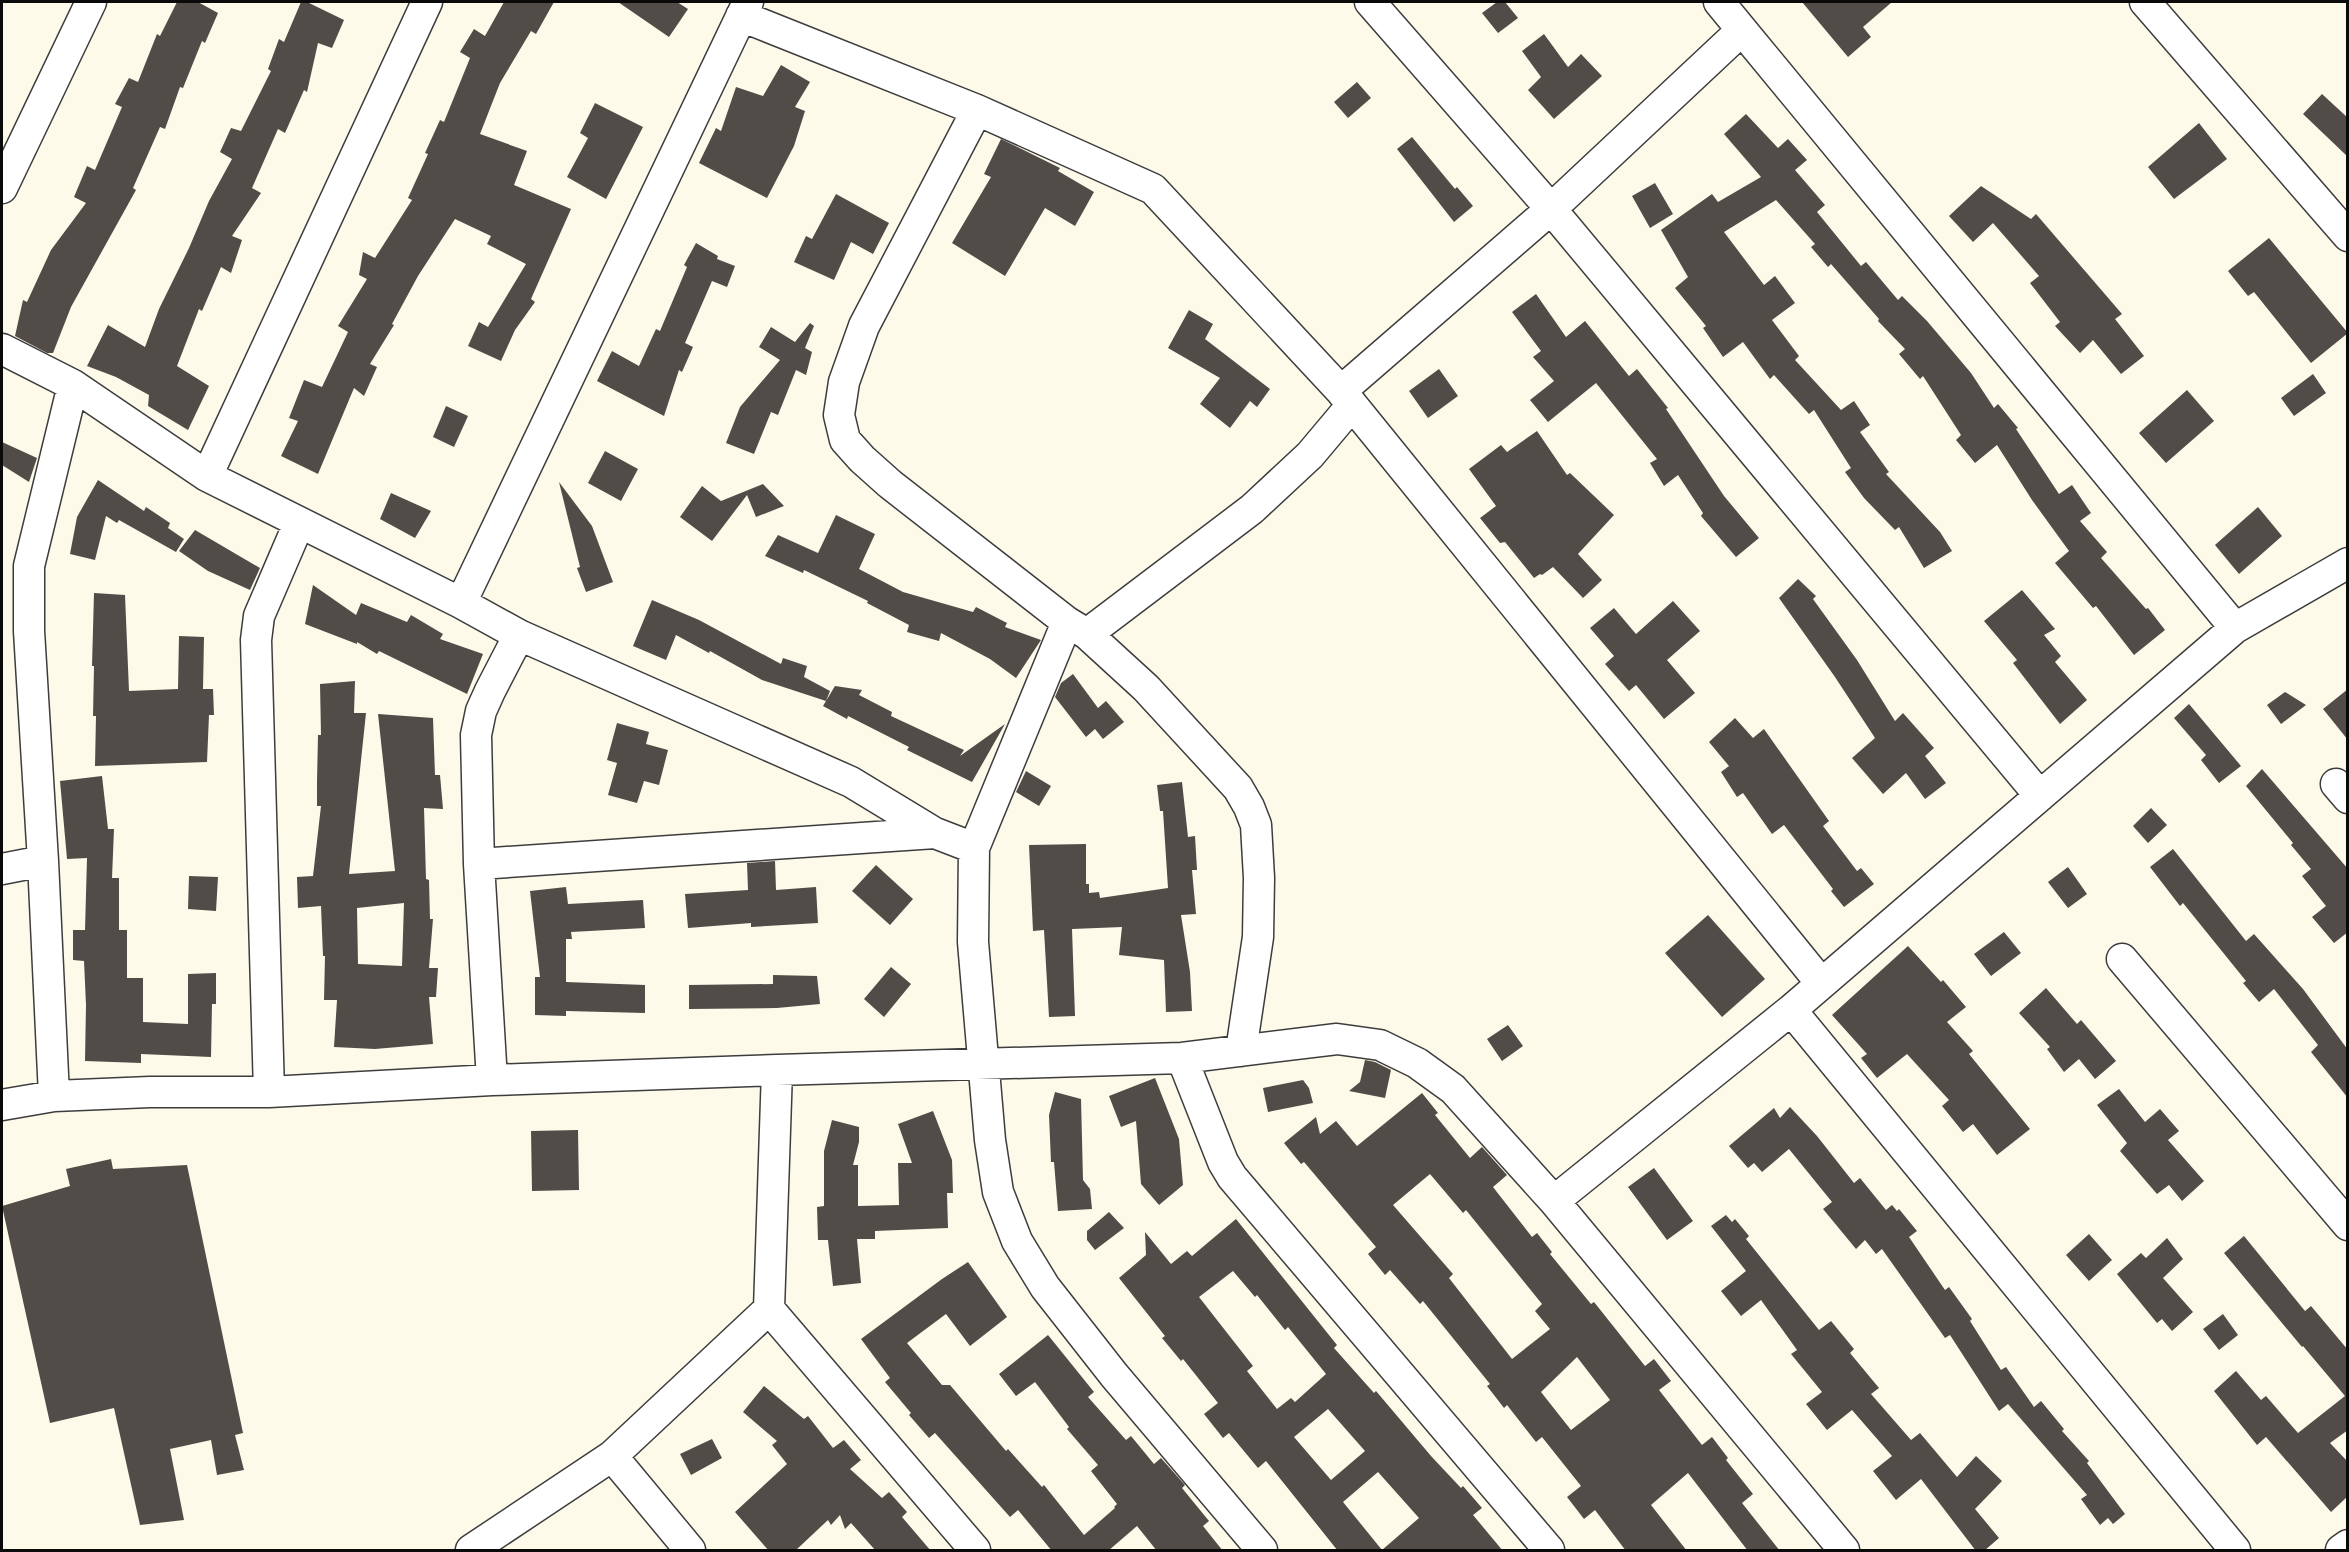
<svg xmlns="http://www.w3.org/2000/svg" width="2349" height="1552" viewBox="0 0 2349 1552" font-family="'Playfair Display',serif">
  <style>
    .building { fill: #524c48; fill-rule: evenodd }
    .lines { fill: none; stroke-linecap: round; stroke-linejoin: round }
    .street-casing { stroke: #3d3d3d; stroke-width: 33 }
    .street { stroke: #fff; stroke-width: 30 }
  </style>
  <rect width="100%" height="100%" fill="#fdfae9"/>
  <path class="building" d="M177 2H198L218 13 205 43 202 41 183 88 180 87 165 129 160 127 133 188 136 190 71 307 53 353H47L15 336 23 300 27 302 51 250 86 203 74 197 87 166 95 170 122 107 115 104 129 78 138 82 157 34 160 36Z
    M301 2H307L344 20 332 48 318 43 307 92 304 90 285 133 278 129 252 188 261 193 232 236 242 240 231 273 221 267 202 311 199 309 177 366 209 386 188 430 148 406 149 395 116 377 87 366 108 325 145 347 159 309 189 248 209 201 232 159 220 152 231 128 241 131 271 71 268 69 279 39 284 42Z
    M504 2H554L536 34 531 31 500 83 480 134 527 151 514 185 571 209 531 299 535 302 515 330 501 361 468 346 479 322 488 327 526 264 487 244 491 236 455 219 418 276 392 324 394 325 370 364 377 367 364 396 354 388 318 474 281 456 298 421 289 418 304 380 322 387 348 332 338 326 367 279 359 275 363 252 375 258 412 200 408 198 428 154 425 153 440 120 444 122 470 58 460 52 474 29 485 36Z
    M618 2H677L688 9 669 37Z
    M1497 2H1505L1518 18 1498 33 1482 13Z
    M1802 2H1892L1863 27 1871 37 1848 57Z
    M1544 34 1568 67 1581 54 1602 76 1554 119 1528 90 1541 77 1522 51Z
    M781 65 810 82 795 107 805 111 794 146 767 198 699 163 716 128 721 131 736 87 763 96Z
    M1357 82 1371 98 1348 118 1334 102Z
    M2322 94 2348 118V157L2303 114Z
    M595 103 643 127 606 199 567 177 588 138 580 133Z
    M1746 114 1778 148 1788 139 1807 160 1795 170 1825 205 1817 212 1861 266 1866 262 1898 300 1902 296 1927 321 1971 373 1994 408 1998 404 2018 428 2016 429 2059 494 2072 485 2091 513 2080 521 2107 552 2101 558 2146 609 2148 608 2165 630 2134 655 2096 606 2093 608 2055 563 2069 551 2032 500 1997 445 1975 463 1956 440 1961 435 1923 376 1920 379 1899 354 1905 349 1878 321 1879 319 1831 264 1828 267 1811 247 1815 244 1776 200 1724 232 1764 285 1775 276 1795 303 1772 320 1799 356 1795 360 1841 410 1854 401 1870 425 1860 432 1889 472 1886 474 1940 532 1952 551 1924 568 1899 527 1895 530 1864 498 1845 472 1851 468 1814 410 1809 414 1774 375 1770 379 1743 342 1723 357 1703 328 1706 326 1675 288 1688 277 1661 230 1712 194 1718 202 1761 177 1724 134Z
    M2199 123 2227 159 2174 199 2148 167Z
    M1412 137 1455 189 1457 187 1473 206 1454 222 1397 149Z
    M1001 139 1060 168 1058 171 1094 192 1075 226 1045 208 1005 276 952 243 991 177 984 174Z
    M1655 183 1673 214 1650 228 1632 196Z
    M1981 186 2031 219 2036 214 2122 314 2115 319 2144 356 2121 374 2093 340 2080 353 2055 326 2060 322 2030 283 2039 276 1993 223 1973 242 1949 216Z
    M836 194 889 223 873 254 851 242 834 280 794 262 806 236 812 239Z
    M2269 238 2348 333 2311 363 2254 292 2248 296 2228 271Z
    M696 243 718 256 717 259 735 266 727 287 712 281 685 343 693 347 682 372 679 370 664 416 597 381 612 351 639 366 656 329 660 331 687 267 684 265Z
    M1536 294 1566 337 1585 321 1629 376 1637 369 1668 408 1666 409 1724 496 1759 538 1736 557 1701 516 1703 513 1678 475 1664 486 1650 463 1657 459 1596 383 1548 422 1530 400 1554 381 1533 357 1541 351 1512 312Z
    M1189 310 1213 324 1205 339 1270 389 1257 407 1250 401 1230 428 1200 404 1220 378 1168 348Z
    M810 323 814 326 805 348 812 352 806 375 796 370 778 415 771 412 754 454 726 443 740 407 780 360 759 347 771 327 795 342Z
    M1439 369 1458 396 1428 418 1409 391Z
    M2313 374 2326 393 2294 416 2281 398Z
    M2187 390 2214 421 2166 463 2139 433Z
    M446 406 468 416 454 447 433 437Z
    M1537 431 1567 475 1570 473 1614 515 1578 554 1602 580 1583 598 1553 567 1542 575 1540 574 1534 578 1505 542 1500 543 1480 518 1496 506 1469 469 1501 445 1507 452Z
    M2 442 37 458 29 482 2 465Z
    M605 451 638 469 621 501 588 483Z
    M98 480 144 511 146 507 170 523 168 528 184 539 176 552 119 520 117 523 106 516 95 560 70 554 77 517Z
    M559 482 592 526 613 582 586 592 577 568 580 567Z
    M763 484 784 506 756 517 747 495 712 541 680 517 702 486 721 501Z
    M391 493 431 511 415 538 380 519Z
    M2258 507 2282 536 2239 574 2215 545Z
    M836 515 875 534 859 569 903 592 973 612 976 607 1007 623 1005 627 1041 640 1016 678 990 659 941 633 939 641 907 632 909 625 867 603 868 601 804 570 803 573 765 556 778 535 818 553Z
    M195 530 260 568 250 590 208 571 179 551Z
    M1798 579 1816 596 1813 599 1857 660 1895 721 1903 713 1934 748 1925 756 1946 783 1925 799 1906 773 1883 794 1852 758 1875 738 1835 677 1779 598Z
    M313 585 356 615 361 603 407 622 411 615 443 634 440 639 483 654 467 694 379 651 377 654 357 642V644L305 624Z
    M2022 590 2055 629 2044 635 2061 656 2055 662 2087 700 2060 724 2013 663 2017 660 1984 621Z
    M94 593 125 595 129 691 178 689 179 636 204 637 203 689H213L214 715H209L207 762 95 766 96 716H93L94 666H92Z
    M652 600 699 620 781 664 783 658 807 666 804 677 830 691 826 701 762 680 710 651 709 653 676 635 666 660 633 646Z
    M1673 601 1700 631 1667 660 1695 693 1664 719 1636 685 1629 691 1605 664 1614 656 1590 628 1614 608 1636 634Z
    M1073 674 1098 708 1106 701 1124 722 1103 739 1095 729 1086 737 1055 697 1061 683Z
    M355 681 354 713H366L349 874 395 871 378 714 433 718 435 775H440L443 809 424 808 426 879 429 880 430 919H433L429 968H438L436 997H429L433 1044 375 1049 334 1047 337 1000H324L325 956H323L321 906 298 908 297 877 313 876 321 806H317V782L318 735H321L320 684ZM404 903 402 966 358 964 357 908Z
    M835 686 862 690 859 695 892 712 891 716 964 750 960 756 1005 724 972 782 907 750 909 747 848 716 847 719 823 706Z
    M2348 689V740L2323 709Z
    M2285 692 2306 705 2281 724 2267 705Z
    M2189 704 2241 766 2219 783 2201 760 2206 755 2174 718Z
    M1735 718 1753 738 1764 729 1829 821 1823 826 1857 871 1861 868 1874 884 1844 907 1831 891 1833 889 1784 825 1772 834 1743 793 1737 797 1721 772 1729 766 1709 742Z
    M617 723 649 732 646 744 668 750 659 785 644 781 637 803 608 795 617 763 607 760Z
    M2262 769 2348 869V932L2334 943 2312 917 2326 906 2302 876 2311 869 2291 845 2293 843 2246 786Z
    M1026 771 1051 786 1039 806 1016 792Z
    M102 776 108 829H114L112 878H119V930H127V978H143V1022L188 1024V974L216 973V1004H212L211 1057 141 1054V1063L85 1061 86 1005 84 961 73 960V930H85L87 858 67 859 60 781Z
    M1182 782 1188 837 1195 836 1197 870H1192L1196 914 1181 915 1190 972 1192 1011 1166 1012 1164 960 1119 955 1122 927 1072 929 1075 1016 1049 1017 1044 930 1033 931 1029 845 1086 844V884H1089V893L1099 892 1100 898 1168 888 1163 811H1160L1157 785Z
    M2151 808 2167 825 2148 843 2133 826Z
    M2173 849 2246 941 2254 934 2303 989 2348 1050V1098L2311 1052 2318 1045 2274 989 2259 1002 2243 983 2246 981 2183 903 2180 906 2150 867Z
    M775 861 776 890 816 887 818 923 751 927V923L688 928 685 894 748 890 747 863Z
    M876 865 913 899 890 925 852 891Z
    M2068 867 2087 894 2068 908 2048 882Z
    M189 876 218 877 216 911 188 909Z
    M566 887 568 904 643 900 645 928 571 932 572 939H566V982L645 985V1013L566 1011V1016L535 1015V977H540L530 891Z
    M1708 915 1765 979 1722 1017 1665 953Z
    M2004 932 2021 953 1991 976 1974 954Z
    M1908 946 1941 982 1943 980 1966 1007 1947 1022 1973 1051 1969 1054 2030 1129 1997 1155 1973 1124 1963 1132 1942 1106 1949 1100 1907 1054 1877 1078 1861 1058 1867 1054 1832 1015Z
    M891 967 911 984 884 1017 864 999Z
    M773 975 817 976 820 1004 777 1008 689 1009V985L773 984Z
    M2046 988 2077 1024 2081 1020 2116 1061 2095 1079 2079 1059 2064 1072 2047 1049 2050 1047 2019 1013Z
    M1508 1025 1523 1046 1502 1061 1487 1039Z
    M1365 1060 1375 1062 1391 1070 1385 1098 1349 1091 1360 1082Z
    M1155 1078 1179 1139 1183 1185 1159 1205 1141 1184 1136 1121 1121 1127 1109 1096Z
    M1303 1080 1309 1088 1313 1103 1268 1112 1263 1088Z
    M2119 1089 2145 1122 2160 1109 2179 1131 2168 1140 2204 1181 2182 1201 2169 1185 2157 1194 2120 1151 2127 1143 2097 1105Z
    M1055 1092 1081 1099 1083 1180 1090 1189 1092 1209 1058 1211 1054 1162H1051L1049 1115Z
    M1422 1093 1438 1113 1435 1115 1470 1158 1482 1147 1507 1175 1493 1187 1532 1237 1537 1233 1552 1252 1550 1254 1591 1304 1594 1302 1645 1366 1654 1359 1671 1381 1659 1390 1702 1445 1712 1437 1728 1458 1726 1460 1753 1494 1742 1503 1780 1551H1748L1688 1473 1651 1505 1687 1551H1626L1595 1510 1584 1519 1567 1497 1581 1486 1542 1437 1536 1442 1507 1405 1504 1408 1487 1386 1490 1384 1423 1301 1420 1304 1390 1270 1385 1275 1368 1254 1376 1247 1304 1162 1301 1164 1284 1143 1316 1117 1320 1134 1336 1121 1357 1146ZM1430 1174 1463 1213 1466 1210 1542 1304 1535 1311 1550 1329 1512 1359 1449 1278 1453 1274 1393 1205ZM1577 1357 1610 1400 1571 1430 1541 1392Z
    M1790 1107 1817 1136 1854 1183 1860 1178 1886 1210 1892 1205 1897 1211 1899 1209 1917 1231 1909 1237 1945 1290 1949 1287 1972 1319 1970 1321 2001 1370 2006 1367 2034 1407 2041 1401 2064 1429 2062 1431 2089 1461 2087 1463 2125 1514 2113 1524 2108 1518 2100 1525 2081 1499 2087 1495 2008 1404 1999 1411 1950 1335 1945 1338 1882 1249 1876 1254 1865 1240 1856 1249 1823 1209 1832 1202 1789 1149 1762 1172 1754 1163 1748 1168 1729 1146 1774 1108 1780 1118Z
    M933 1111 952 1160 953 1193H947L948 1228 875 1231V1239H857L861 1283 833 1286 828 1240H818L817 1207 824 1206V1151L832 1120 859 1127V1142L853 1165H858V1206L899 1205 898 1163H912L898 1124Z
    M578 1130 579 1190 532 1191 531 1131Z
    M111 1159 113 1169 187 1165 243 1433 235 1435 244 1470 217 1475 211 1440 170 1449 184 1520 140 1525 114 1408 50 1423 2 1206 70 1186 66 1169Z
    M1654 1168 1693 1221 1667 1240 1628 1187Z
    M1109 1212 1124 1228 1095 1250 1087 1240V1231Z
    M1726 1215 1732 1222 1735 1219 1749 1236 1746 1239 1819 1330 1831 1321 1854 1349 1850 1353 1879 1388 1871 1394 1911 1440 1920 1433 1957 1477 1976 1456 2002 1481 1975 1509 1999 1538 1984 1551H1976L1921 1479 1896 1500 1873 1471 1892 1456 1852 1410 1827 1430 1806 1404 1822 1392 1791 1354 1797 1350 1761 1300 1741 1316 1721 1291 1746 1271 1711 1226Z
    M1236 1219 1337 1345 1334 1348 1374 1393 1376 1391 1431 1456 1461 1488 1463 1486 1482 1508 1473 1515 1503 1551H1338L1266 1461 1258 1468 1229 1433 1223 1438 1204 1414 1218 1403 1183 1359 1181 1361 1162 1338 1165 1336 1119 1278 1146 1255 1145 1232 1171 1264 1187 1251 1192 1256ZM1233 1271 1255 1297 1257 1295 1285 1330 1288 1327 1326 1374 1295 1402 1291 1398 1277 1409 1247 1371 1253 1366 1199 1297ZM1328 1409 1365 1451 1331 1480 1294 1437ZM1378 1472 1419 1518 1382 1550 1343 1502Z
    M2089 1234 2112 1260 2089 1281 2066 1255Z
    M2244 1236 2305 1311 2311 1306 2348 1350V1430L2330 1443 2348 1462V1496L2331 1512 2266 1437 2257 1445 2214 1391 2236 1371 2261 1400 2266 1396 2298 1433 2345 1396 2303 1346 2302 1347 2224 1253Z
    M2167 1238 2183 1259 2163 1278 2193 1312 2172 1331 2162 1319 2157 1323 2117 1274 2141 1253 2146 1258Z
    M968 1262 1007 1317 970 1346 946 1314 907 1343 942 1385H950L1006 1451 1008 1449 1042 1487 1044 1485 1084 1535 1115 1508 1114 1507 1117 1504 1091 1471 1098 1465 1067 1429 1069 1427 1035 1382 1016 1396 999 1374 1048 1335 1094 1392 1088 1397 1126 1440 1131 1436 1154 1464 1161 1458 1185 1485 1182 1488 1209 1521 1203 1526 1223 1551H1157L1137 1526 1108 1551H1052L1018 1510 1010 1517 935 1433 929 1438 909 1415 911 1413 885 1382 890 1378 861 1339 942 1279Z
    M2223 1314 2238 1335 2219 1350 2203 1329Z
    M764 1386 804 1419 808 1416 833 1448 844 1440 861 1460 850 1469 882 1498 889 1492 907 1512 902 1517 931 1551H876L851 1523 845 1529 840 1515 831 1525 828 1520 795 1551H769L735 1512 787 1464 772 1445 777 1441 743 1412Z
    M712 1439 722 1458 691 1475 680 1454Z"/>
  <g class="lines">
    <g class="street-casing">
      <path id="street" d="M1370 2 1551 209 2040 796
        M1719 2 1742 30
        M2145 2 2348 236
        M741 16 977 110 1153 189 1341 391 1821 983
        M977 110 864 326 844 382 839 415 845 440 862 459 890 484 1067 622 1087 634 1146 688 1238 788 1249 807 1256 825 1259 878 1258 937 1241 1051
        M2 188 91 2
        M2 349 73 385 207 476 461 603 519 635 851 782 935 833 974 848 973 942 990 1140 998 1192 1017 1241 1045 1287 1114 1375 1262 1550
        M1341 391 1551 209 1742 30 2235 628
        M207 476 427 2
        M461 603 748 2
        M1087 634 1252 509 1310 455 1352 405
        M2336 784 2348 798
        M974 848 1067 622
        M479 864 935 833
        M2 869 43 861
        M2122 959 2348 1225
        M1791 1010 2235 1550
        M1182 1058 1223 1162 1232 1177 1549 1550
        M492 1080 479 864 476 735 481 711 490 691 519 635
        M269 1092 256 640 259 616 299 523
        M54 1096 43 861 29 631V566L73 385
        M2 1105 54 1096 150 1092H269L492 1080 777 1070 1182 1058 1337 1039 1380 1045 1417 1063 1453 1089 1554 1201 1844 1550
        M1554 1201 1791 1010 2235 628 2348 563
        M769 1309 975 1550
        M612 1456 690 1550
        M471 1550 612 1456 769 1309 777 1070
        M2341 1550 2348 1545"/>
    </g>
    <use href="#street" class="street"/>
  </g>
  <rect width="2349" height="1552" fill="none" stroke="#0a0a0a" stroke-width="6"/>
</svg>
